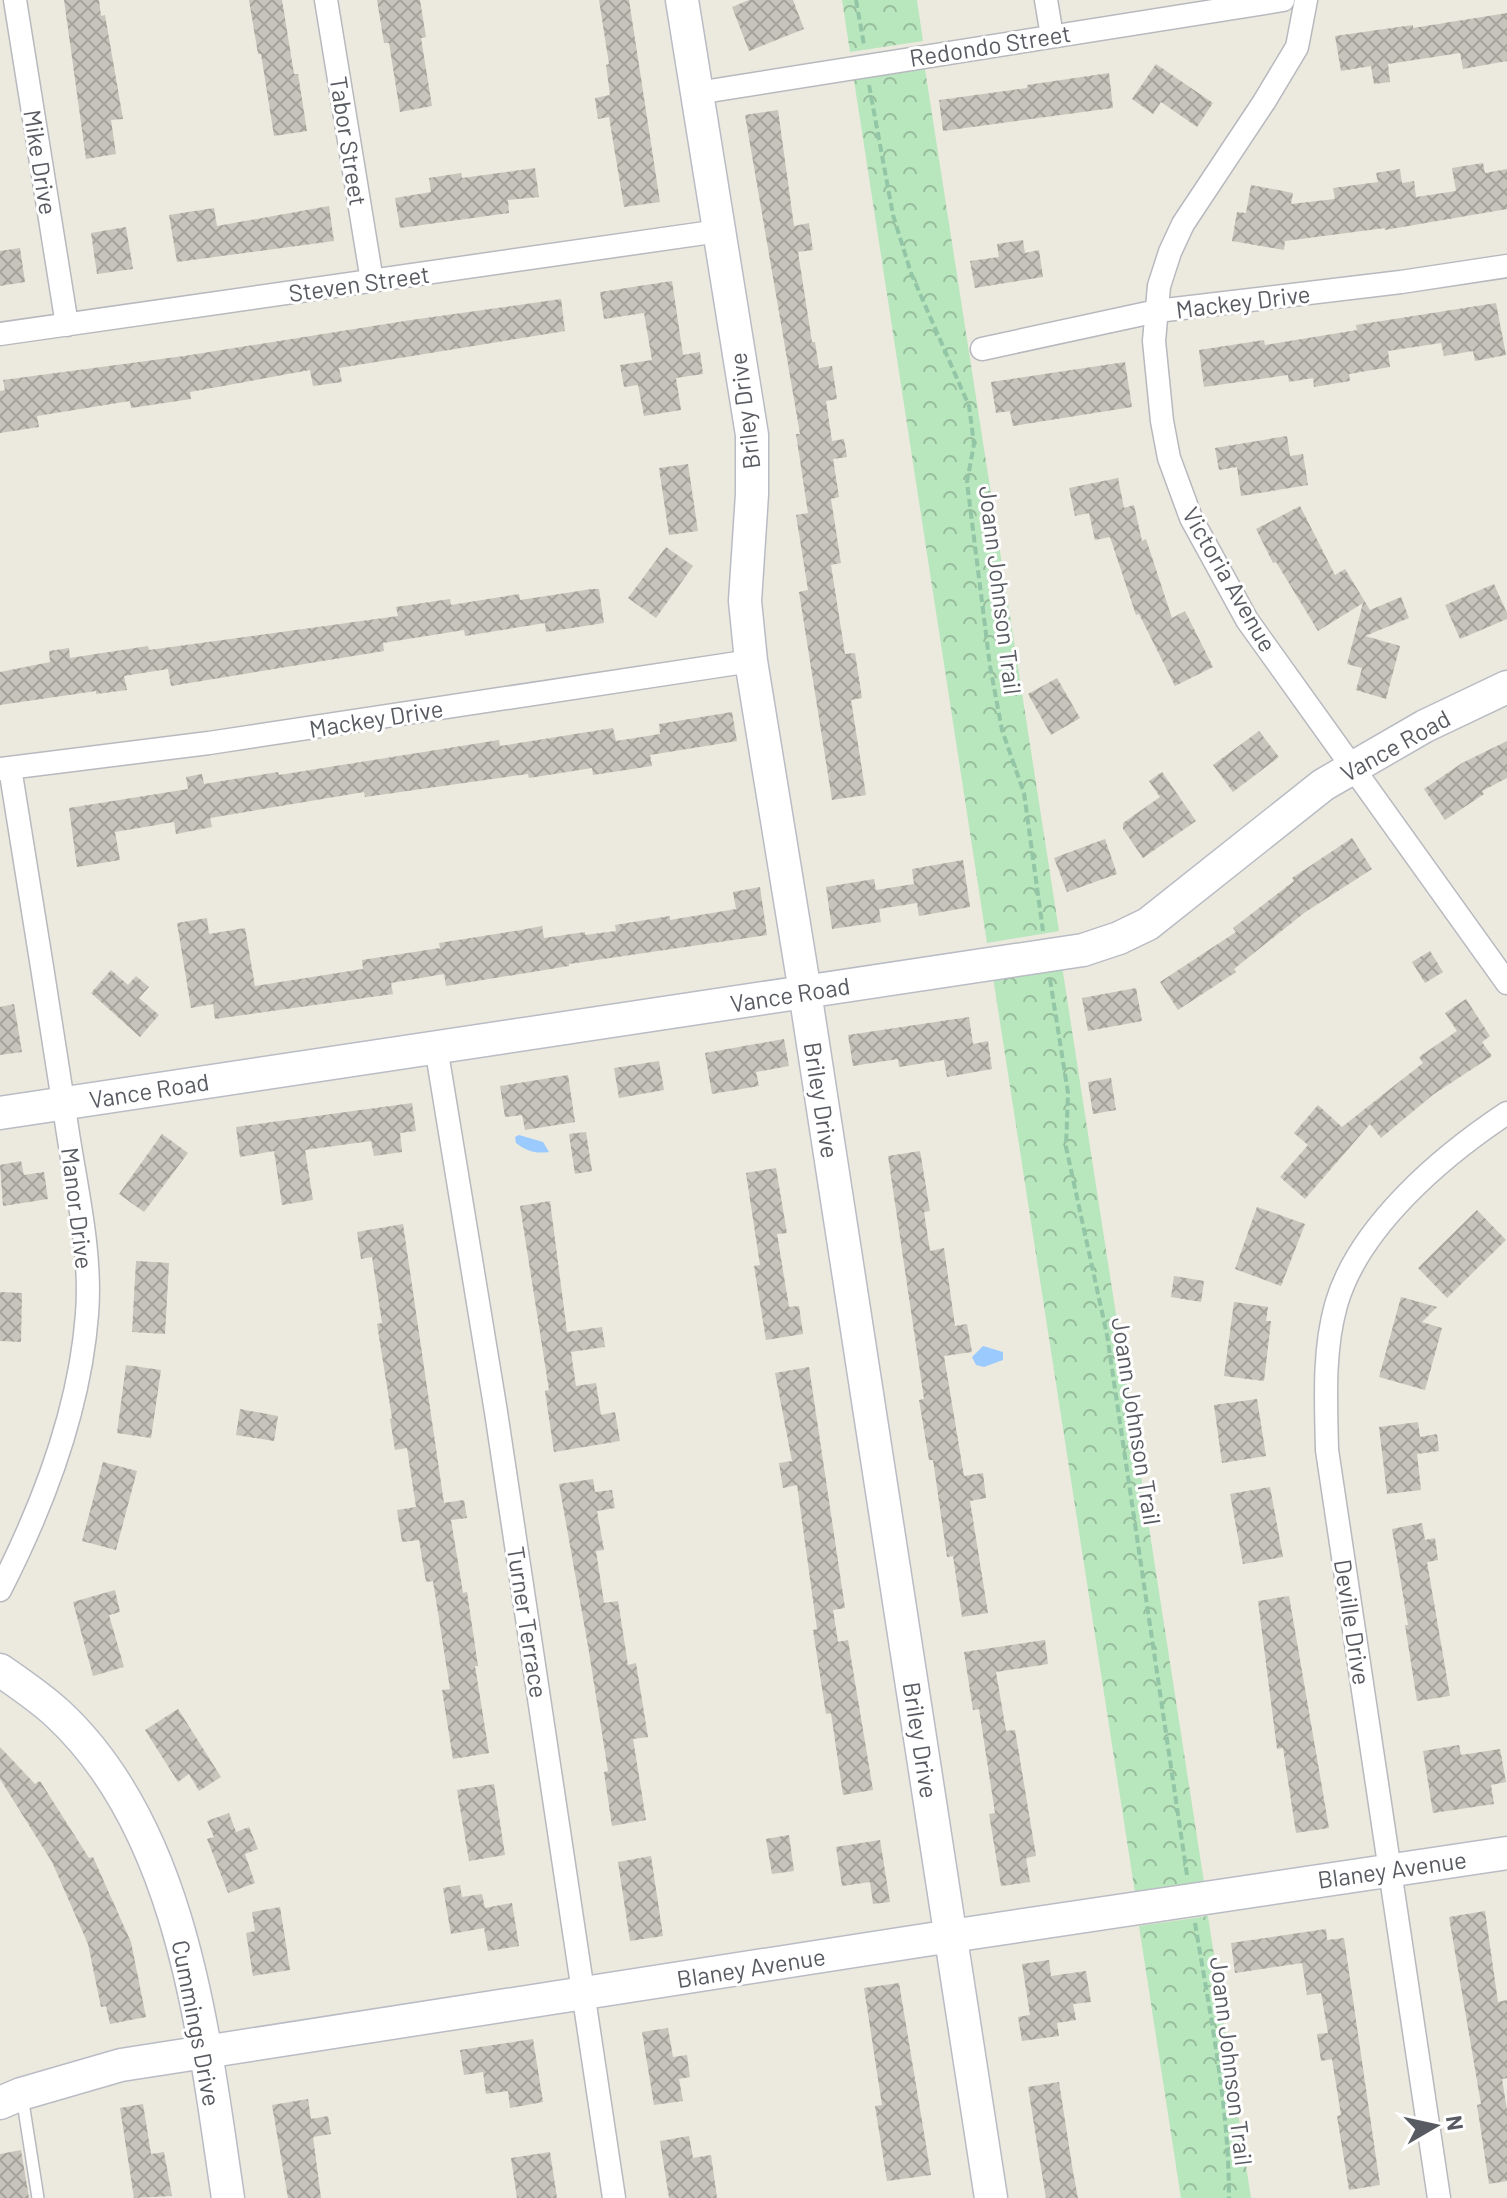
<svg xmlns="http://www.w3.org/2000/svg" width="1507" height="2198" viewBox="0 0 1507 2198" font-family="Barlow,sans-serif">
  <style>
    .forest { fill: url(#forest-crowns) }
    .water { fill: #9bcaff }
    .building { fill: url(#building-cross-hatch) }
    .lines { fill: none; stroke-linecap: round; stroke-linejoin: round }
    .lane-casing { stroke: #b7b9bf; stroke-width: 14 }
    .street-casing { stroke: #b7b9bf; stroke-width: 25 }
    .secondary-casing { stroke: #b9bcc4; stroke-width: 35 }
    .path { stroke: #92c6a6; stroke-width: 4; stroke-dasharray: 8 4; stroke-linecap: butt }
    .lane { stroke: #fff; stroke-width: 11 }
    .street { stroke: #fff; stroke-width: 22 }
    .secondary { stroke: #fff; stroke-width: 32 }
    .labels { text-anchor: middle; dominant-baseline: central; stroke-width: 6; stroke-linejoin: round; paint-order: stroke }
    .street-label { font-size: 24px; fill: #585b61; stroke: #fff }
  </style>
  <defs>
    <pattern id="forest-crowns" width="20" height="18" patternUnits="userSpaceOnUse" patternTransform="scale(2)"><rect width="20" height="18" fill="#b8e6bd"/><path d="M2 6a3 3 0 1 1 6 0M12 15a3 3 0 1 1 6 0" fill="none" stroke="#98bd9d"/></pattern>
    <pattern id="building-cross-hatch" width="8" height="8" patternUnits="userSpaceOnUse" patternTransform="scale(2)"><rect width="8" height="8" fill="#c7c4bb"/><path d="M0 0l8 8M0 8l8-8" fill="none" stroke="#a4a29b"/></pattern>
  </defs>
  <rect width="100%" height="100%" fill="#eceade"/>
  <path class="forest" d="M842 0H917L923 41 850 52Z
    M925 69 1059 931 987 943 854 80Z
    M1062 966 1204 1882 1135 1893 993 977Z
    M1208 1916 1251 2198H1181L1139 1926Z"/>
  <path class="water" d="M519 1135 543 1142 549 1152C536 1154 526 1151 516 1143L515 1137Z
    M983 1346 1003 1352V1360L984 1367 976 1365 972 1357Z"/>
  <path class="building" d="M64 0H99L101 16 105 15 123 119 111 120 116 154 86 159Z
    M249 0H282L294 74H298L307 131 274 136 261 54H258Z
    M377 0H420L426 37 421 38 432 106 400 112 389 43H384Z
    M599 0H629L660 202 624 207 609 117 598 119 595 98 610 95 606 65 609 64Z
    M749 0H793L804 29 749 51 732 7Z
    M1507 13V61L1463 69 1460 53 1388 64 1390 82 1374 84 1371 66 1341 71 1335 36 1413 25V28Z
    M1156 64 1213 103 1197 127 1161 102 1153 114 1132 99Z
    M1109 73 1113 108 943 131 939 100 1027 88V85Z
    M778 110 794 226 809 223 813 250 798 252 812 342H815L819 368 832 366 837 399 826 401 832 441 844 439 847 457 833 459 839 497 831 499 841 563 831 565 845 654 855 653 862 698 851 700 866 795 832 800 799 592 808 590 796 515 808 513 796 434H800L745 115Z
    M1483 163 1485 173 1507 169V209L1385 230V228L1285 241 1284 250 1232 241 1237 212 1246 213 1251 185 1293 193 1291 204 1335 199 1333 188 1378 182 1376 173 1400 169 1402 183 1414 181 1416 197 1456 191 1452 168Z
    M535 168 539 197 508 200 509 213 400 228 395 198 431 192 429 178 461 173 462 178Z
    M329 206 334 241 177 262 169 215 214 208 217 226Z
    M126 227 133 269 97 274 91 233Z
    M1023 240 1025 253 1039 250 1043 277 975 288 970 261 999 257 997 244Z
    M20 248 25 282 0 286V251Z
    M672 281 683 355 700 352 703 374 676 378 681 410 644 416 638 385 624 387 620 365 652 360 644 313 604 319 600 292Z
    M561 299 565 331 339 368 342 382 313 386 310 370 190 392 191 399 131 408 130 401 37 416 39 427 0 433V391L5 390 3 380 184 356 411 320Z
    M1496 303 1506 355 1475 361 1473 351 1444 356 1441 343 1388 351 1390 367 1349 374 1350 381 1314 387 1313 378 1289 382 1288 375 1204 387 1199 350 1264 340 1265 345 1357 330 1356 325Z
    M1125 362 1132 407 1013 426 1010 411 996 413 991 382Z
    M1287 436 1290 456 1303 454 1308 485 1241 496 1237 467 1219 470 1215 448Z
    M688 464 698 531 669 535 659 468Z
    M1118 478 1124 508 1134 505 1142 541 1146 539 1172 618 1185 611 1213 667 1175 686 1139 614 1136 615 1110 537 1095 540 1089 513 1075 516 1069 488Z
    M1300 506 1335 575 1345 569 1370 610 1401 597 1409 618 1365 636 1400 646 1386 699 1356 690 1362 668 1347 664 1363 603 1318 631 1276 562 1273 563 1256 529Z
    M666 547 693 566 656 618 628 598Z
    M1494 584 1507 613V619L1460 639 1445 605Z
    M592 589H599L604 623 546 632 545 623 465 636 464 630 383 643 384 651 171 686 168 669 124 676 127 690 96 694V691L0 705V672L50 662 49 651 69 648 70 658 148 646 149 650 398 616 396 607 450 599 451 605 519 594 520 600Z
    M1057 678 1080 718 1051 735 1028 694Z
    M732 712 737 741 650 755 652 766 593 775 592 768 529 778 528 774 365 797 364 792 210 818 212 827 176 834 174 822 115 832 120 860 77 867 69 808 188 789 186 777 202 774 204 784 278 772 279 775 499 740 500 746 613 728 616 741 660 734 659 724Z
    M1259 731 1279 757 1233 792 1213 765Z
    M1507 741V778L1482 791 1484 794 1445 820 1424 789 1462 763Z
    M1162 772 1196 821 1143 858 1123 829V823L1160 797 1149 781Z
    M1352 838 1372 869 1304 913 1234 969 1236 972 1178 1010 1160 982 1236 932 1233 928 1294 881 1292 878Z
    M1105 839 1117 874 1067 892 1054 858Z
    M963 860 970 907 919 916 917 903 879 909 881 922 832 929 826 887 874 879 876 890 914 884 912 869Z
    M760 887 767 935 569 964V966L446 986 444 974 391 983 393 994 215 1019 213 1004 191 1008 177 923 207 918 209 934 245 928 255 986 363 969 362 960 440 948 439 943 521 930 542 926 544 938 585 932V935L616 931 615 925 670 916V920L736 909 733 892Z
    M1430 951 1443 972 1425 983 1412 962Z
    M111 970 128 985 136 976 149 987 139 998 159 1015 140 1037 91 993Z
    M1136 988 1142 1021 1088 1031 1082 998Z
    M1466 999 1490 1036 1482 1042 1492 1056 1434 1094 1381 1138 1370 1124 1305 1199 1280 1177 1308 1145 1294 1133 1318 1105 1342 1127 1423 1063 1419 1057 1457 1031 1445 1013Z
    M14 1004 22 1052 0 1055V1007Z
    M969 1017 973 1044 988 1041 992 1069 947 1077 944 1060 899 1067 898 1059 853 1066 848 1035Z
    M784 1039 789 1066 756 1072 759 1086 712 1094 705 1053Z
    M659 1061 664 1090 619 1098 614 1068Z
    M568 1075 575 1122 525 1130 522 1115 505 1117 500 1086Z
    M1111 1078 1116 1110 1093 1114 1088 1082Z
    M412 1103 416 1131 400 1133 402 1152 374 1156 371 1141 305 1150 313 1200 282 1205 274 1151 240 1157 236 1127Z
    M586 1132 592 1171 575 1174 569 1134Z
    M162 1134 188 1153 144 1212 119 1194Z
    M920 1151 930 1211 924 1212 930 1251 944 1248 955 1326 967 1324 972 1352 944 1356 964 1476 983 1473 986 1498 970 1501 988 1613 962 1617 953 1556 947 1557 933 1460H929L919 1400 924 1399 888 1156Z
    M21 1161 24 1175 44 1172 48 1199 3 1206 0 1165Z
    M776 1168 787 1233 777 1234 789 1307 799 1306 803 1334 766 1340 754 1266 760 1265 746 1173Z
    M550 1201 567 1332 602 1327 605 1347 571 1352 576 1386 596 1383 601 1415 615 1412 620 1441 554 1452 545 1391 549 1390 520 1206Z
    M1257 1207 1305 1224 1281 1286 1235 1269Z
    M1477 1210 1506 1240 1447 1298 1418 1268Z
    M403 1224 444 1503 464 1500 467 1518 451 1520 463 1593 467 1592 478 1666H475L489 1753 453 1759 442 1690 450 1689 433 1581 426 1582 419 1540 402 1542 397 1510 416 1507 407 1448 395 1450 390 1419 392 1418 377 1324 382 1323 372 1257 361 1259 357 1232Z
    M136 1261 169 1263 165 1334 132 1332Z
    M1174 1276 1204 1281 1201 1302 1171 1297Z
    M0 1292 22 1293 21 1342 0 1341Z
    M1401 1297 1437 1307 1422 1322 1442 1328 1425 1390 1379 1377Z
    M1234 1302 1268 1307 1266 1321H1271L1264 1381 1224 1376Z
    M126 1365 161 1370 151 1438 117 1433Z
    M809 1367 845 1608 833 1610 838 1642 848 1640 873 1790 843 1795 831 1713 826 1714 813 1630 817 1629 797 1485 783 1488 779 1463 792 1461 775 1373Z
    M1257 1399 1266 1456 1222 1463 1214 1405Z
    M240 1409 278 1416 274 1441 236 1435Z
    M1418 1422 1420 1437 1437 1434 1439 1451 1417 1454 1421 1490 1387 1494 1379 1427Z
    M103 1462 137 1471 116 1550 82 1541Z
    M593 1479 595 1492 612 1490 615 1508 597 1511 604 1550 596 1551 604 1603 618 1601 628 1665 636 1663 648 1737 633 1739 646 1820 612 1826 604 1772 608 1771 588 1646 559 1484Z
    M1270 1487 1283 1557 1243 1564 1230 1494Z
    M1422 1523 1425 1540 1435 1538 1438 1560 1427 1562 1450 1696 1417 1701 1405 1625H1408L1392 1529Z
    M115 1590 120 1612 109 1615 124 1667 93 1676 73 1602Z
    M1289 1596 1329 1828 1296 1833 1283 1748 1277 1749 1258 1601Z
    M1045 1640 1048 1664 996 1672 1006 1731 1015 1730 1036 1856 1026 1858 1030 1882 1001 1886 989 1814 995 1813 979 1709 973 1710 964 1652Z
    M178 1709 221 1777 199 1791 189 1774 178 1782 145 1730Z
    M1459 1745 1461 1755 1500 1749 1506 1782 1491 1785 1494 1804 1433 1813 1423 1751Z
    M0 1747 35 1784 40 1781 89 1858 93 1857 131 1942 146 2017 110 2024 106 2006 101 2007 88 1944 52 1862 0 1779Z
    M494 1784 505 1855 469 1861 457 1790Z
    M229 1813 236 1832 249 1827 258 1849 245 1854 255 1883 228 1893 207 1839 214 1837 207 1821Z
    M789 1835 794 1871 772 1874 766 1839Z
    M880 1840 890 1902 873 1904 870 1882 842 1886 836 1847Z
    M651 1856 663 1936 630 1941 618 1862Z
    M460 1885 462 1897 482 1894 485 1908 512 1903 519 1946 488 1951 484 1928 451 1934 443 1888Z
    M280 1907 290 1970 253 1976 246 1933 255 1931 252 1912Z
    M1485 1911 1498 2002 1507 2000V2078L1502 2079 1507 2110V2181L1489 2184 1477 2105 1481 2104 1449 1917Z
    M1326 1929 1327 1940 1344 1938 1380 2185 1349 2190 1337 2116 1341 2115 1332 2059 1321 2061 1317 2034 1328 2033 1321 1993 1307 1995 1302 1963 1235 1973 1231 1943Z
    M1049 1960 1051 1976 1086 1971 1091 2002 1073 2004 1076 2020 1057 2023 1059 2036 1022 2041 1018 2017 1030 2015 1022 1964Z
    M899 1983 931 2175 887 2181 875 2106 882 2105 864 1988Z
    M668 2028 673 2057 687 2055 690 2077 679 2079 683 2101 654 2105 642 2032Z
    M533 2039 543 2102 510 2108 508 2091 486 2094 483 2072 464 2075 460 2050Z
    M1059 2082 1073 2172 1078 2198H1046L1039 2156 1028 2087Z
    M308 2099 311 2119 328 2116 331 2134 313 2137 321 2198H288L272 2105Z
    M143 2104 151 2154 164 2152 172 2196 134 2198 120 2108Z
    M689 2136 693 2158 711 2155 717 2198H669L660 2141Z
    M21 2150 29 2198H0V2154Z
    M550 2152 557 2198H517L511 2158Z"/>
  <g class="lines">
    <g class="lane-casing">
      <path id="lane" d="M22 2096 38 2198"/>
    </g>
    <g class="street-casing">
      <path id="street" d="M15 0 67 325
        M326 0 372 281
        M1046 0 1052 36
        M1306 0 1297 47 1264 102 1183 224 1170 252 1159 286 1154 341 1162 421 1169 458 1191 518 1247 620 1507 983
        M697 93 1283 0
        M0 334 719 231
        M982 349 1157 311 1401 282 1507 266
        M0 769 209 743 751 661
        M436 1047 496 1412 614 2198
        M0 1590C43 1506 80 1408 87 1314 92 1252 76 1188 67 1127 49 1007 29 888 10 768
        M1439 2198 1327 1450C1326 1401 1323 1352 1336 1305 1358 1227 1442 1156 1507 1113"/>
    </g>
    <g class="secondary-casing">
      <path id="secondary" d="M682 0 752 435V494L745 601 751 661 805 992 991 2198
        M0 1113 1083 950 1119 938 1148 924 1323 785 1425 726 1507 687
        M0 1670C20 1684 41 1698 58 1714 184 1831 204 2038 228 2198
        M0 2103 21 2094 121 2065 951 1936 1507 1853"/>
    </g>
    <path class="path" d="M856 0 864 45
      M869 85 893 215 911 273 969 406 974 444 967 482 990 666 1002 730 1024 793 1043 931
      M1050 979 1068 1093 1066 1147 1107 1335 1187 1875
      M1195 1923C1210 2014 1229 2106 1229 2198"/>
    <use href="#lane" class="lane"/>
    <use href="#street" class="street"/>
    <use href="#secondary" class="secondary"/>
  </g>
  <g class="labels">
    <g class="street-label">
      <text transform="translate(990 45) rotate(-9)">Redondo Street</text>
      <text transform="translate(349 141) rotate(81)">Tabor Street</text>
      <text transform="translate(41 162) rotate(81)">Mike Drive</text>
      <text transform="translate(359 283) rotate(-8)">Steven Street</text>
      <text transform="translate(1243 301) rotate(-7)">Mackey Drive</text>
      <text transform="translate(744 411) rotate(-97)">Briley Drive</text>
      <text transform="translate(1230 579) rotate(60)">Victoria Avenue</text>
      <text transform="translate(1001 590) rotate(83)">Joann Johnson Trail</text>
      <text transform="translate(376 718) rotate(-9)">Mackey Drive</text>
      <text transform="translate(1395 745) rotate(-29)">Vance Road</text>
      <text transform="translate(790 994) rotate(-9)">Vance Road</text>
      <text transform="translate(149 1090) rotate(-9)">Vance Road</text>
      <text transform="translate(822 1100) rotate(81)">Briley Drive</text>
      <text transform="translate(78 1208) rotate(83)">Manor Drive</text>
      <text transform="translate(1137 1421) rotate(81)">Joann Johnson Trail</text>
      <text transform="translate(528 1622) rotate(81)">Turner Terrace</text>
      <text transform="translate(1353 1622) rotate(81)">Deville Drive</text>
      <text transform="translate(921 1740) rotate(81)">Briley Drive</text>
      <text transform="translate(1392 1869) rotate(-8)">Blaney Avenue</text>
      <text transform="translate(751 1967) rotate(-9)">Blaney Avenue</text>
      <text transform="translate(197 2023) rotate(79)">Cummings Drive</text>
      <text transform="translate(1232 2061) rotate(83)">Joann Johnson Trail</text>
    </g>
  </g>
  <g transform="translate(1435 2126) rotate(81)" stroke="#ffffff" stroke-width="6" paint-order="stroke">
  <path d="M0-6L14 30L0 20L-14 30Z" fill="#585b61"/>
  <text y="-12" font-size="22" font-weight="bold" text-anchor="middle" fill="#585b61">N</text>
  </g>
</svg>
